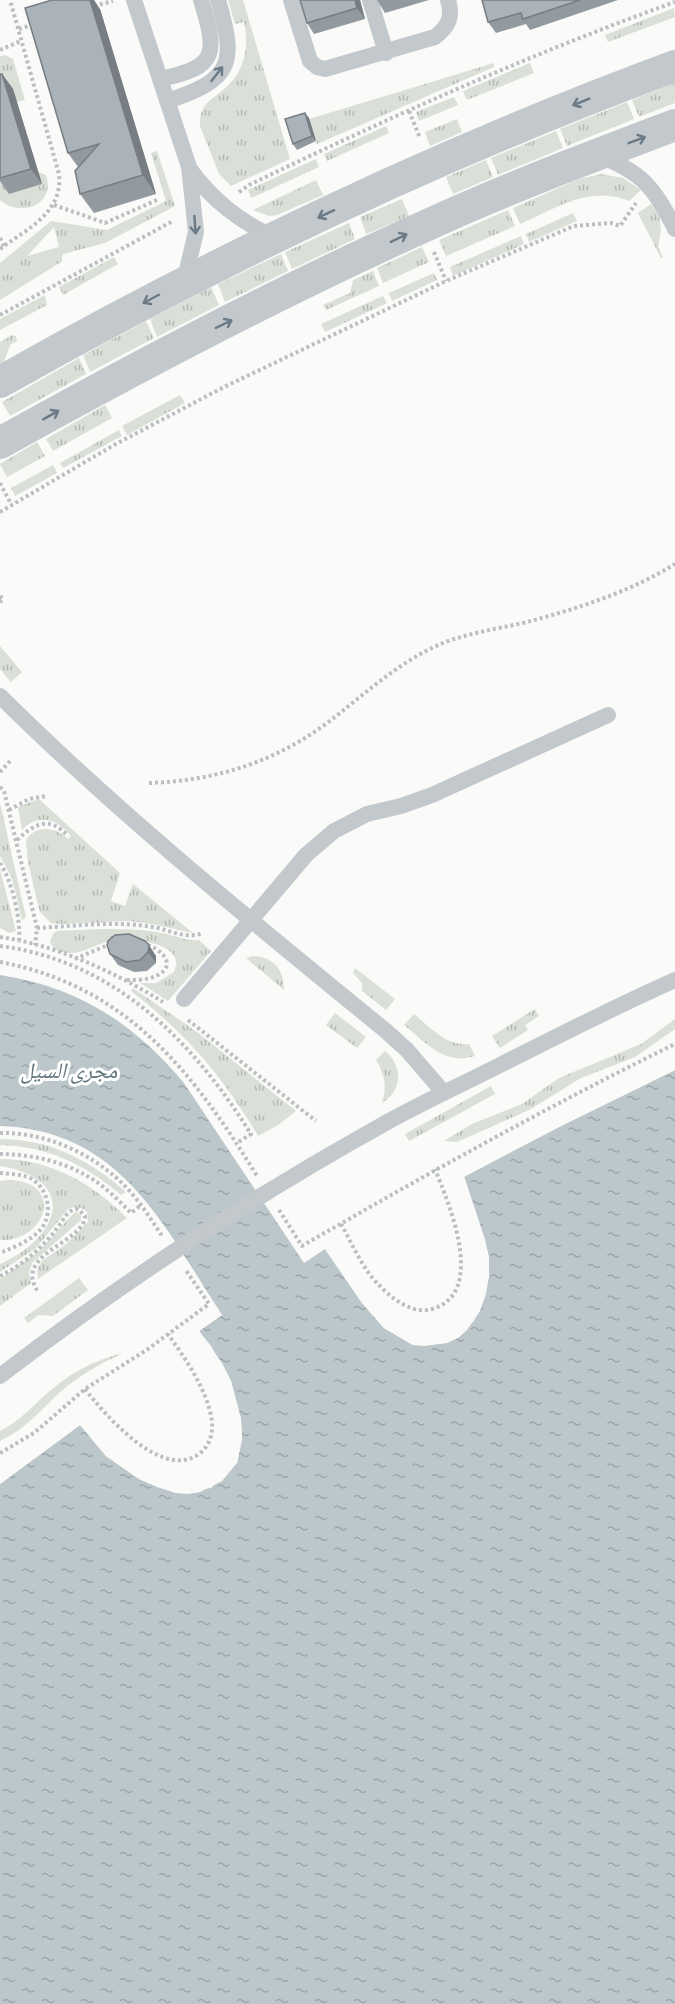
<svg xmlns="http://www.w3.org/2000/svg" width="675" height="2004" viewBox="0 0 675 2004" font-family="Barlow,'Noto Naskh Arabic',sans-serif">
  <style>
    .grass { fill: url(#grass-tufts); fill-rule: evenodd }
    .water { fill: url(#water-ripples) }
    .pier { fill: #fafaf8 }
    .lines { fill: none; stroke-linecap: round; stroke-linejoin: round }
    .path { stroke: #bbbfc2; stroke-width: 4; stroke-dasharray: 3 3; stroke-linecap: butt }
    .service { stroke: #c3c8cc; stroke-width: 16 }
    .minor { stroke: #c3c8cc; stroke-width: 32 }
    .wall { fill: #929a9f }
    .shaded-wall { fill: #777d82 }
    .building { fill: #aab3b9; stroke: #777d82; stroke-width: 1.5 }
    .oneway { stroke: #6a7a87 }
    .labels { text-anchor: middle; dominant-baseline: central; stroke-width: 6; stroke-linejoin: round; paint-order: stroke }
    .water-label { font-size: 22px; font-style: italic; fill: #60757c; stroke: #fff }
  </style>
  <defs>
    <pattern id="grass-tufts" width="24" height="20" patternUnits="userSpaceOnUse" patternTransform="scale(1.5)"><rect width="24" height="20" fill="#dadfd7"/><path d="M3 7l-1-3M5 7V3M7 7l1-3M15 17l-1-3M17 17v-4M19 17l1-3" fill="none" stroke="#b4b9b4"/></pattern>
    <pattern id="water-ripples" width="26" height="14" patternUnits="userSpaceOnUse" patternTransform="scale(1.5)"><rect width="26" height="14" fill="#bbc7cb"/><path d="M2 4q2-2 4 0t4 0M15 11q2-2 4 0t4 0" fill="none" stroke="#9ca6aa"/></pattern>
  </defs>
  <rect width="100%" height="100%" fill="#fafaf8"/>
  <path class="grass" d="M228 0H243L290 159 231 186 219 174 200 126C199 106 209 101 223 90 244 73 250 48 244 22L235 24Z
    M674 8 675 17 608 42 605 35Z
    M5 55 13 59 25 100 17 102 13 89 0 93V56Z
    M494 63V67L317 144 309 119Z
    M530 63 534 73 467 100 463 91Z
    M675 83V103L639 117 632 100Z
    M454 97 458 105 419 121 416 112Z
    M627 102 634 119 567 146 560 129Z
    M457 119 462 132 430 146 425 132Z
    M386 126 389 133 327 161 324 154Z
    M556 131 563 148 498 175 491 158Z
    M157 151 175 206 105 243 63 254 61 262 0 300V263L51 221 107 230 166 201 151 153ZM54 227 59 247 27 256Z
    M316 159 319 167 251 198 248 190Z
    M486 160 493 177 453 194 446 177Z
    M0 165 41 184 38 172 46 175C56 205 20 218 0 200Z
    M601 174 623 178 641 190 629 201C588 185 558 208 520 224L513 208 579 179Z
    M316 180 323 195 277 215 269 216 253 210Z
    M402 199 409 216 366 234 360 217Z
    M651 204 659 214 661 231 658 247 663 257 661 258 638 213Z
    M508 210 515 226 446 256 439 240Z
    M573 213 577 221 529 242 526 234Z
    M349 223 355 239 292 269 285 252Z
    M521 236 524 244 453 276 450 267Z
    M422 247 429 262 383 283 377 268Z
    M281 254 288 271 225 302 218 284Z
    M114 257 118 264 63 295 59 287Z
    M373 271 379 286 326 310 323 305 350 293 353 280Z
    M434 273 437 280 392 301 389 293Z
    M211 287 219 305 157 337 150 319Z
    M45 295 47 305 0 330V319Z
    M383 296 387 303 325 332 321 324Z
    M146 321 154 338 90 372 83 355Z
    M12 335 16 336 17 341 10 345 4 362 0 364V342Z
    M79 358 86 374 10 416 2 402Z
    M180 395 185 403 127 435 122 426Z
    M105 405 112 418 53 451 46 439Z
    M119 430 122 436 63 468 60 463Z
    M37 442 45 456 7 477 0 464Z
    M53 465 57 473 15 496 11 488Z
    M0 646 22 672 11 682 0 669Z
    M39 799 120 873 111 901 125 906 133 884 193 933 152 924 129 921 59 924 51 923 40 912 38 905 28 862 26 840C36 824 56 827 68 839L71 836C57 819 39 813 22 830L18 807Z
    M0 803 26 917 22 920 12 878 0 856Z
    M0 869 16 931 9 933 0 928Z
    M101 929C122 929 142 929 162 933 175 935 187 942 199 940L211 951 168 1001 140 983H156L174 972C188 941 128 938 110 941 96 944 83 954 69 953 61 953 53 950 50 942L53 934 56 931Z
    M253 956C274 957 284 970 284 990L246 958Z
    M355 968 395 999 386 1010 362 991V983L353 973Z
    M133 988 197 1032 296 1111 278 1125 258 1136C222 1075 186 1034 131 991Z
    M535 1009 539 1016 525 1025 528 1030 500 1048 492 1036Z
    M335 1013 366 1037 357 1048 326 1025Z
    M414 1014C431 1028 446 1046 469 1044L475 1056C444 1066 427 1043 404 1025Z
    M675 1019V1029L635 1057 581 1078 529 1110 457 1142 444 1141 472 1124 522 1104 559 1078 641 1044Z
    M385 1051C403 1066 403 1090 382 1103 387 1087 385 1074 376 1060Z
    M491 1086 495 1094 409 1141 405 1134Z
    M0 1139C49 1139 90 1160 126 1192L121 1195C86 1165 47 1146 0 1145Z
    M0 1159C50 1159 92 1183 127 1218L38 1279 37 1270 42 1261 66 1244 88 1222 87 1212C81 1206 76 1206 68 1209L36 1248 0 1272V1264C59 1238 81 1180 0 1166Z
    M10 1180C67 1183 44 1243 0 1240V1181Z
    M77 1212 81 1216V1220L32 1263 29 1273 31 1283 0 1306V1279L39 1251 74 1213Z
    M79 1278 88 1290 53 1316 38 1315 28 1323 24 1318Z
    M123 1353C100 1364 78 1376 59 1393 40 1411 24 1430 0 1441V1431C18 1422 30 1409 44 1396 68 1374 92 1361 123 1353Z"/>
  <path class="water" d="M0 975C78 987 134 1023 184 1083L304 1263 325 1249 362 1303 384 1328 413 1345 447 1343 474 1321 489 1276V1258L485 1240 464 1177 561 1126 675 1070V2004H0V1484L80 1425 106 1456 139 1479 176 1493 211 1488 237 1463 242 1439 241 1419 231 1381 211 1346 199 1331 222 1315C164 1226 121 1130 0 1126Z"/>
  <path class="pier" d="M675 1067V1070L561 1126 464 1176 485 1240 489 1258V1276L486 1294 480 1311 467 1330 458 1338 447 1343 424 1346 413 1345 384 1328 362 1303 325 1249 327 1247 364 1301 386 1326 414 1342 424 1343 446 1340 456 1335 465 1328 477 1310 483 1293 486 1276V1258L482 1240 462 1175 560 1123Z
    M214 1303 222 1315 199 1331 222 1363 231 1381 241 1419 242 1439 237 1463 222 1481 200 1492 188 1494 176 1493 157 1487 139 1479 106 1456 80 1425 0 1484V1481L80 1422 108 1454 140 1476 158 1484 188 1491 199 1489 220 1479 234 1461 239 1439 238 1419 228 1382 220 1364 196 1331 197 1328 218 1314 212 1305Z"/>
  <g class="lines">
    <path class="path" d="M94 6 113 1
      M19 29 35 24
      M0 50 21 41
      M409 111 420 138
      M239 192 249 185C388 118 530 54 675 2
      M54 205 105 223 157 200
      M0 238 4 246
      M0 249C28 228 63 213 59 174L10 0
      M434 252 446 281
      M0 315 173 221
      M0 483 11 504
      M0 512 114 445 224 387 446 281 574 226 611 223 620 226 636 203
      M0 596 3 599 0 602
      M0 772 10 761
      M149 783C216 781 278 761 331 720 367 692 400 661 443 643 469 633 496 629 523 623 576 609 628 593 675 564
      M0 787 4 791 37 928 35 945
      M9 810 29 799 47 796
      M17 840C34 824 49 815 68 836
      M0 863C12 881 21 919 19 941
      M37 928C77 926 119 920 158 928 174 932 187 939 203 933
      M0 937C56 945 115 972 163 1002
      M0 946C114 961 192 1040 251 1134L237 1143
      M75 959 110 944
      M0 962C127 986 193 1072 257 1176
      M127 980C136 980 148 980 156 976 179 965 161 948 144 944
      M188 1020 316 1121
      M0 1133C46 1132 94 1154 126 1187 140 1202 151 1219 162 1236
      M0 1154C29 1154 62 1161 87 1176 104 1185 118 1200 131 1213L141 1205
      M0 1173C11 1174 23 1174 32 1179 49 1190 53 1214 41 1229 31 1241 14 1247 0 1253
      M279 1210 302 1246C425 1175 547 1107 675 1044
      M341 1224C352 1243 361 1266 377 1283 390 1297 411 1315 432 1309 488 1293 448 1202 435 1169
      M0 1276C23 1265 43 1247 58 1227 64 1219 68 1209 78 1209L85 1216C85 1243 10 1254 39 1293
      M85 1389C105 1415 162 1481 199 1454 210 1446 213 1433 212 1421 207 1389 186 1360 168 1334
      M0 1453 34 1433 85 1389 148 1349 209 1304 185 1269"/>
    <path class="service" d="M134 0 189 167 196 232 184 282
      M291 0 310 61 317 67 325 69 435 37C449 26 453 17 448 0
      M370 0 386 53
      M160 79C219 67 217 53 201 0
      M167 101C232 80 237 64 218 0
      M597 155C641 171 655 188 675 229
      M189 168C212 200 239 221 275 238
      M0 696C121 816 254 923 386 1031L407 1050 444 1093
      M184 999 306 855 334 831 367 814 401 806 432 795 608 715
      M0 1376C121 1283 249 1199 382 1125 421 1103 461 1085 500 1065 558 1036 616 1006 675 980"/>
    <path class="minor" d="M0 382C216 260 442 152 675 66
      M0 443C138 366 279 292 423 227 505 189 591 157 675 125"/>
  </g>
  <path class="wall" d="M360 0 365 19 314 34 307 23Z
    M377 0H429L385 13Z
    M482 0H618L530 30 526 24 496 33 488 22Z
    M100 9 156 194 94 213 80 194 78 167 68 153Z
    M0 74H2L13 89 42 184 9 194 0 181Z
    M305 113 309 118 316 141 297 150 293 144Z
    M115 935 156 956V963L147 971 134 972 118 965 110 954Z"/>
  <path class="shaded-wall" d="M90 0H94L100 9 156 194 143 175Z
    M355 0H360L365 19 357 8Z
    M2 74 13 89 42 184 31 169Z
    M305 113 309 118 316 141 312 136Z
    M149 945 156 956V963L148 952Z"/>
  <path class="building" d="M52 0H90L143 175 80 194 75 171 99 144 68 153 25 8Z
    M300 0H355L357 8 307 23Z
    M482 0H580L523 19 521 13 488 22Z
    M0 74H2L31 169 0 178Z
    M305 113 312 136 293 144 285 119Z
    M129 934 145 941 149 945 148 952 140 960 126 962 110 954 107 945 108 941 115 935Z"/>
  <defs><path id="oneway-shaft" d="M-6 0H5M1.5-3L5.5 0L1.5 3" fill="none" stroke-width="1.6" stroke-linecap="round" stroke-linejoin="round" transform="scale(1.5)"/></defs>
  <g class="oneway">
    <use href="#oneway-shaft" transform="translate(217 74) rotate(-52)"/>
    <use href="#oneway-shaft" transform="translate(581 102) rotate(158)"/>
    <use href="#oneway-shaft" transform="translate(637 140) rotate(-21)"/>
    <use href="#oneway-shaft" transform="translate(326 214) rotate(155)"/>
    <use href="#oneway-shaft" transform="translate(195 225) rotate(86)"/>
    <use href="#oneway-shaft" transform="translate(399 238) rotate(-26)"/>
    <use href="#oneway-shaft" transform="translate(151 299) rotate(152)"/>
    <use href="#oneway-shaft" transform="translate(224 324) rotate(-26)"/>
    <use href="#oneway-shaft" transform="translate(51 415) rotate(-29)"/>
  </g>
  <g class="labels">
    <g class="water-label">
      <text x="69" y="1069">مجرى السيل</text>
    </g>
  </g>
</svg>
